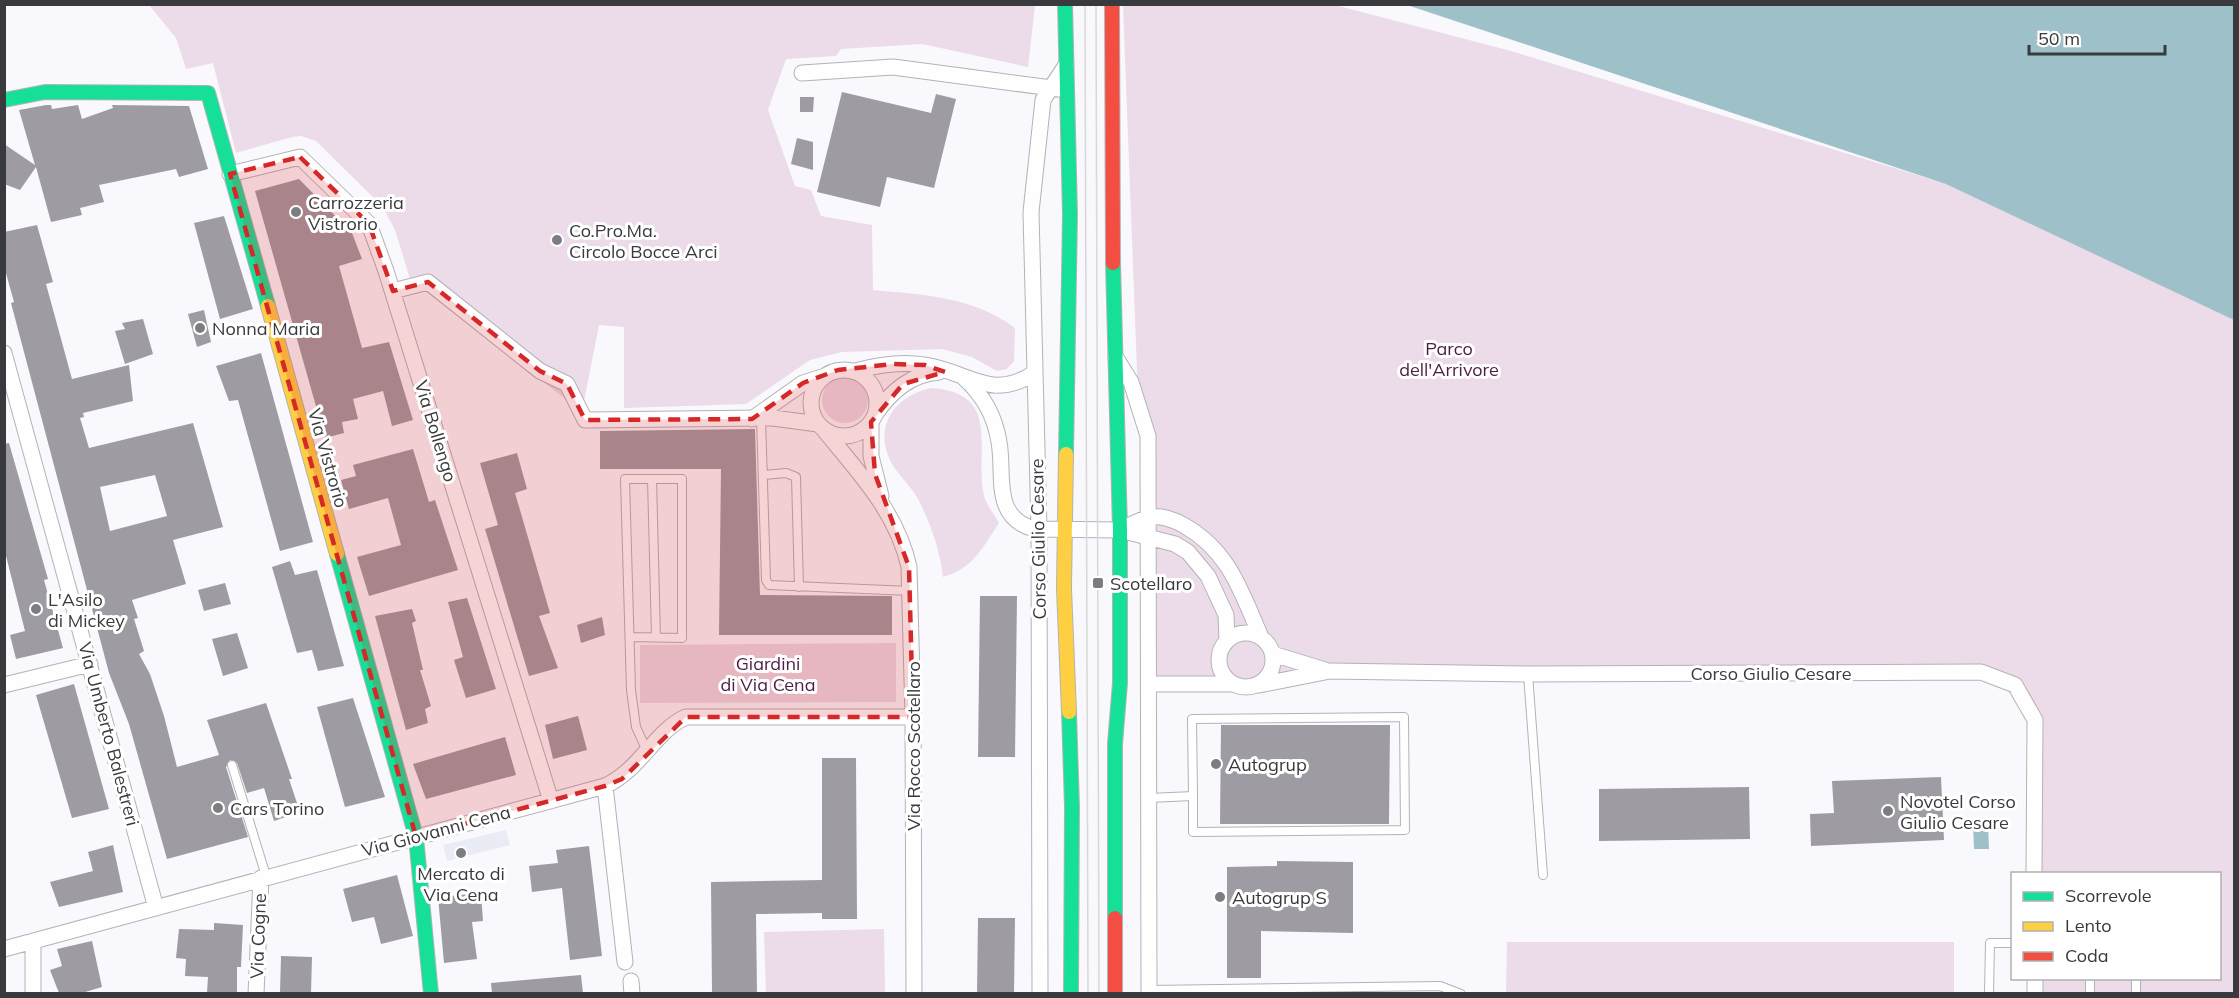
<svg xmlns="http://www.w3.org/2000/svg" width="2239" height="998" viewBox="0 0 2239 998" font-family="Mulish,sans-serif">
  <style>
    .built { fill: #eaecf5 }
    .green { fill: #ecdbe8 }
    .water { fill: #9dc0c9 }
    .building { fill: #9e9ba3; fill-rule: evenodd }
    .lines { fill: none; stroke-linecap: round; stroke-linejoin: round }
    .lane-casing { stroke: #b3b3b6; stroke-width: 10 }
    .street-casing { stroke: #b3b3b6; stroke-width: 17 }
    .fast-casing { stroke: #b3b3b6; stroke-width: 16 }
    .slow-casing { stroke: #b3b3b6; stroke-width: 16 }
    .jam-casing { stroke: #b3b3b6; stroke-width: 16 }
    .lane { stroke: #fefeff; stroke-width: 8 }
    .street { stroke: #fefeff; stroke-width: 15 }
    .fast { stroke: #16e098; stroke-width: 14 }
    .slow { stroke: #ffcf43; stroke-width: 14 }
    .jam { stroke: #f24e42; stroke-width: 14 }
    .tram { stroke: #d8d8d8; stroke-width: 1.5 }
    .marked { fill: #d62828; fill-opacity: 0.2; stroke: #d62828; stroke-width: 4.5; stroke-dasharray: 12 8; stroke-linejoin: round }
    .poi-dot { fill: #7c7d80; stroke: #fff; stroke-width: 2 }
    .labels { text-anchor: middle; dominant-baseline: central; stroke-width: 6; stroke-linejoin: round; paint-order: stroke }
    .poi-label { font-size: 18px; fill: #393a3d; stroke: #fff; text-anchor: start }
    .park-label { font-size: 18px; fill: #4c1e42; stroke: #fff }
    .street-label { font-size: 18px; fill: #393a3d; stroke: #fff }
  </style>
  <rect width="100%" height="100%" fill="#f9f9fd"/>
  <path class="built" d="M506 830 510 845 447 861 443 845Z"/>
  <path class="green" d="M149 5H1035L1028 67 922 44 841 49 836 56 786 59 768 110 795 186 811 190 821 216 872 225 873 290C924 295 972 296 1015 328L1014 361 1007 369 997 371 972 357 942 349 842 352 810 360 746 404 624 408V327L599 325 584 401H568L410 279 395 230 382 206 316 141 301 136 292 137 236 153 213 63 186 69 176 38Z
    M1123 5H1335L1511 51 1960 188 2234 319V993H2035V979L2220 978V874L2034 873 2035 720 2015 685 1981 672 1366 671 1149 684Z
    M822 400a23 23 0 1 1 46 0a23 23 0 1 1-46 0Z
    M932 388C1005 393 972 455 985 499 988 507 995 515 999 523 983 547 973 569 943 577 940 550 931 525 919 501 912 486 897 475 890 460 873 425 897 394 932 388Z
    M896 643V702L640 703V645Z
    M884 929 885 993H766L764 932Z
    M1507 942H1954V993H1506Z"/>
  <path class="water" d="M1407 5H2234V320L1946 184Z
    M1988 822 1989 849H1974L1973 823Z"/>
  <path class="building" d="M842 92 931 113 936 94 956 99 934 188 887 177 880 207 817 192Z
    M800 97H814L813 112H800Z
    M46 105H51L52 109 78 105 82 119 113 108 112 105 189 106 208 169 179 177 176 169 99 185 104 202 80 208 82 215 51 222 36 167 20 190 4 184V144L35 165 19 110Z
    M797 138 813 142V170L791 164Z
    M299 179 352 233 362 259 339 266 362 348 389 342 413 420 392 426 383 391 353 399 358 419 342 422 344 433 325 438 255 191Z
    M224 216 253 309 220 319 194 223Z
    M37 225 53 282 46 284 72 379 129 365 133 401 83 413 84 417 80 418 89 448 193 423 223 527 173 540 186 584 132 600 138 618 134 619 144 651 139 654 150 674 164 716 177 767 219 755 207 720 266 703 292 779H289L300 812 274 821 264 788 247 793 237 763 230 760 226 767 248 837 167 859 129 724 109 673 11 303 14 302 4 266V232ZM155 475 167 516 110 531 100 487Z
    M204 310 211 342 197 347 188 314Z
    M143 319 153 354 125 364 115 331 125 329 122 323Z
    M261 353 313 542 280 551 238 400 229 401 216 366Z
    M755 429 760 595 892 596V635H719L721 469H600V431Z
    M9 443 48 579 44 580 63 648 16 659 10 635 25 631 4 548V444Z
    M413 449 429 502 435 500 458 570 369 596 357 557 401 545 388 498 349 509 341 480 356 476 353 465Z
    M517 453 527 489 515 493 550 613 539 616 558 668 529 676 485 529 498 525 480 463Z
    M290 561 295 575 317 570 344 666 318 671 312 650 297 653 272 567Z
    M225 583 231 604 204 611 198 590Z
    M980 596H1017L1015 757H978Z
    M467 598 496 689 466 698 454 660 463 657 448 602Z
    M412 609 416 621 412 623 423 670H420L431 706 425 709 428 723 406 730 375 616Z
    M602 617 605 635 581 643 577 625Z
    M237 633 248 668 223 676 212 639Z
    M74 684 109 809 72 818 36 695Z
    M353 698 385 797 345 807 317 707Z
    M578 716 587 750 553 759 545 725Z
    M1221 725H1390L1389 824H1220Z
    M505 737 516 775 426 799 413 764Z
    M822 758H856L857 919H822V913L756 914 757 993H712L711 882 822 880Z
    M1941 777 1944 840 1811 846 1810 814 1834 813 1832 781Z
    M1749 787 1750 839 1599 841V789Z
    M113 845 123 892 59 907 50 882 93 871 88 852Z
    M589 846 602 956 570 960 562 888 532 892 529 866 558 863 556 850Z
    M1277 861 1353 862V933L1261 931V978H1227V867L1277 866Z
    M397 875 413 936 381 944 374 917 352 922 343 889Z
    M481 893 483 921 472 922 477 959 444 963 438 897Z
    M978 918H1015L1014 993H977Z
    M214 923 243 925 241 967H237V993H207L208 977 185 976 186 959 176 958 179 929 214 930Z
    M92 941 102 987 82 993H59L50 970 62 966 57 949Z
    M281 956 312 957 311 993H280Z
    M581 975 583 993H492L491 983Z"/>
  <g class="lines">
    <g class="lane-casing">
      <path id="lane" d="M761 418 766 580 769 585 911 591
        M764 475 786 473 796 477 799 587
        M652 479 656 637
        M630 637 682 638V479H625L631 690 636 727 647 751
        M1528 674 1543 875
        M232 765 266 876
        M1149 798 1193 796 1192 719 1404 717 1405 830 1193 832V796
        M1149 990 1440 986 1461 994
        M1989 994 1990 943H2012
        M2090 994V978
        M2136 994V978"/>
    </g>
    <g class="street-casing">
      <path id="street" d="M802 73 893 67 1059 89
        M230 174 300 157 369 224 386 271 551 801
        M393 291 428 282 540 371 567 384 585 420 773 418 818 424
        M4 353 156 908
        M1116 358 1131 382 1148 436 1149 994
        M811 403a33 33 0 1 1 66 0a33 33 0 1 1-66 0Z
        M855 371C877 365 901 361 924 365 968 371 991 402 1034 373
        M964 378C983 395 995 416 999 442 1005 474 991 517 1034 529L1120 530 1175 544 1188 552 1208 576 1226 615 1227 640
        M876 413C892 391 911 374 939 372
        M752 419 803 383 822 377
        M871 422V456L881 496
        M824 430C859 473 897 512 909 567L913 717 914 994
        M1120 530C1129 526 1140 519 1150 517 1161 515 1175 520 1185 526 1230 552 1241 592 1261 637
        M1219 660a27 27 0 1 1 54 0a27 27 0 1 1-54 0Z
        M1273 654 1325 670
        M1149 684H1232
        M4 685 90 664
        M1259 685 1330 671 1528 674 1981 672 2015 685 2035 720 2034 874
        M605 786 625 962
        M33 941V994
        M4 949 605 786C640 770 656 730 686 717H913
        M2035 978V994
        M631 981 632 994
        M256 994 261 878
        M1040 994 1039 529 1031 212 1043 100 1066 65"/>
    </g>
    <g class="fast-casing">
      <path id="fast" d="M1065 4 1070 215 1066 454
        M4 100 45 92 208 93 268 306
        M1113 263 1120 530V683L1115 744V918
        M337 554 416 837 431 994
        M1069 712 1072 807 1071 994"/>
    </g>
    <g class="slow-casing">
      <path id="slow" d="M268 306 337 554
        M1066 454 1064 588 1069 712"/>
    </g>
    <g class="jam-casing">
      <path id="jam" d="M1112 4 1113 263
        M1115 918V994"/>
    </g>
    <use href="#lane" class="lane"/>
    <use href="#street" class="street"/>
    <use href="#fast" class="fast"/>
    <use href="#slow" class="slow"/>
    <use href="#jam" class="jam"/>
    <path class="tram" d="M1085 4 1088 994
      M1096 4 1099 994"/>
  </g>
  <path class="marked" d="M300 157 369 224 393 291 428 282 540 371 567 384 585 420 752 419 803 383 838 370 893 364 925 365 945 372 903 384 871 422 875 474 909 567 913 717H686L622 779 605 786 416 837 230 174Z"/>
  <g class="poi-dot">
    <circle cx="296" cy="212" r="6"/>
    <circle cx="557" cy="240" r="6"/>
    <circle cx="200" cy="328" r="6"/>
    <rect x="1092" y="577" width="12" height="12" rx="3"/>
    <circle cx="36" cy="609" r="6"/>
    <circle cx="1216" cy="764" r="6"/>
    <circle cx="218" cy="808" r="6"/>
    <circle cx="1888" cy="811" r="6"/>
    <circle cx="461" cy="853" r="6"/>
    <circle cx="1220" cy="897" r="6"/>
  </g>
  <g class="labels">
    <g class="poi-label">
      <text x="308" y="202">Carrozzeria<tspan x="308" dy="21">Vistrorio</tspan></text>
      <text x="569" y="230">Co.Pro.Ma.<tspan x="569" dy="21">Circolo Bocce Arci</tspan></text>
      <text x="212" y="328">Nonna Maria</text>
      <text x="1110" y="583">Scotellaro</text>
      <text x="48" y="599">L'Asilo<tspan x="48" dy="21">di Mickey</tspan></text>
      <text x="1228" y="764">Autogrup</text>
      <text x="1900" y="801">Novotel Corso<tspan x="1900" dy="21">Giulio Cesare</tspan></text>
      <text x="230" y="808">Cars Torino</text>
      <text x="461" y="873" text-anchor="middle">Mercato di<tspan x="461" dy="21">Via Cena</tspan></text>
      <text x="1232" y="897">Autogrup S</text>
    </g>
    <g class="park-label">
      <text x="1449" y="348">Parco<tspan x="1449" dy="21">dell'Arrivore</tspan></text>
      <text x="768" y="663">Giardini<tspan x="768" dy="21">di Via Cena</tspan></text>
    </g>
    <g class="street-label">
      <text transform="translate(436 431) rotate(73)">Via Bollengo</text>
      <text transform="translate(328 458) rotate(74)">Via Vistrorio</text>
      <text transform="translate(1038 539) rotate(-91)">Corso Giulio Cesare</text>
      <text x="1771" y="673">Corso Giulio Cesare</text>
      <text transform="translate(109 734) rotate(75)">Via Umberto Balestreri</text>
      <text transform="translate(913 746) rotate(-90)">Via Rocco Scotellaro</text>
      <text transform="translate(436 831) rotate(-15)">Via Giovanni Cena</text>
      <text transform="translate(258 936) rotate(-88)">Via Cogne</text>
    </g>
  </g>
  <rect width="2239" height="998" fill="none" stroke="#393a3d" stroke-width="12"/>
  <rect x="2011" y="872" width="210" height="108" fill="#ffffff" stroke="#b0b0b1" stroke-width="1.5"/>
  <rect x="2023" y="892" width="30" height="9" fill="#16e098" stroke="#b0b0b1" stroke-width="1.5"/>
  <text x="2065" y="902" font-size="18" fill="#393a3d">Scorrevole</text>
  <rect x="2023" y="922" width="30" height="9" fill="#ffcf43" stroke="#b0b0b1" stroke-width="1.5"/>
  <text x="2065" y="932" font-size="18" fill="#393a3d">Lento</text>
  <rect x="2023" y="952" width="30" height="9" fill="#f24e42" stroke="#b0b0b1" stroke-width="1.5"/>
  <text x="2065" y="962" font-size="18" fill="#393a3d">Coda</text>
  <path d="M2029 45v9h136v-9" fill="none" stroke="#393a3d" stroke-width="3"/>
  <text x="2038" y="45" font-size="18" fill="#393a3d" stroke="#ffffff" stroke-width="4.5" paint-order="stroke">50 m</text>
</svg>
